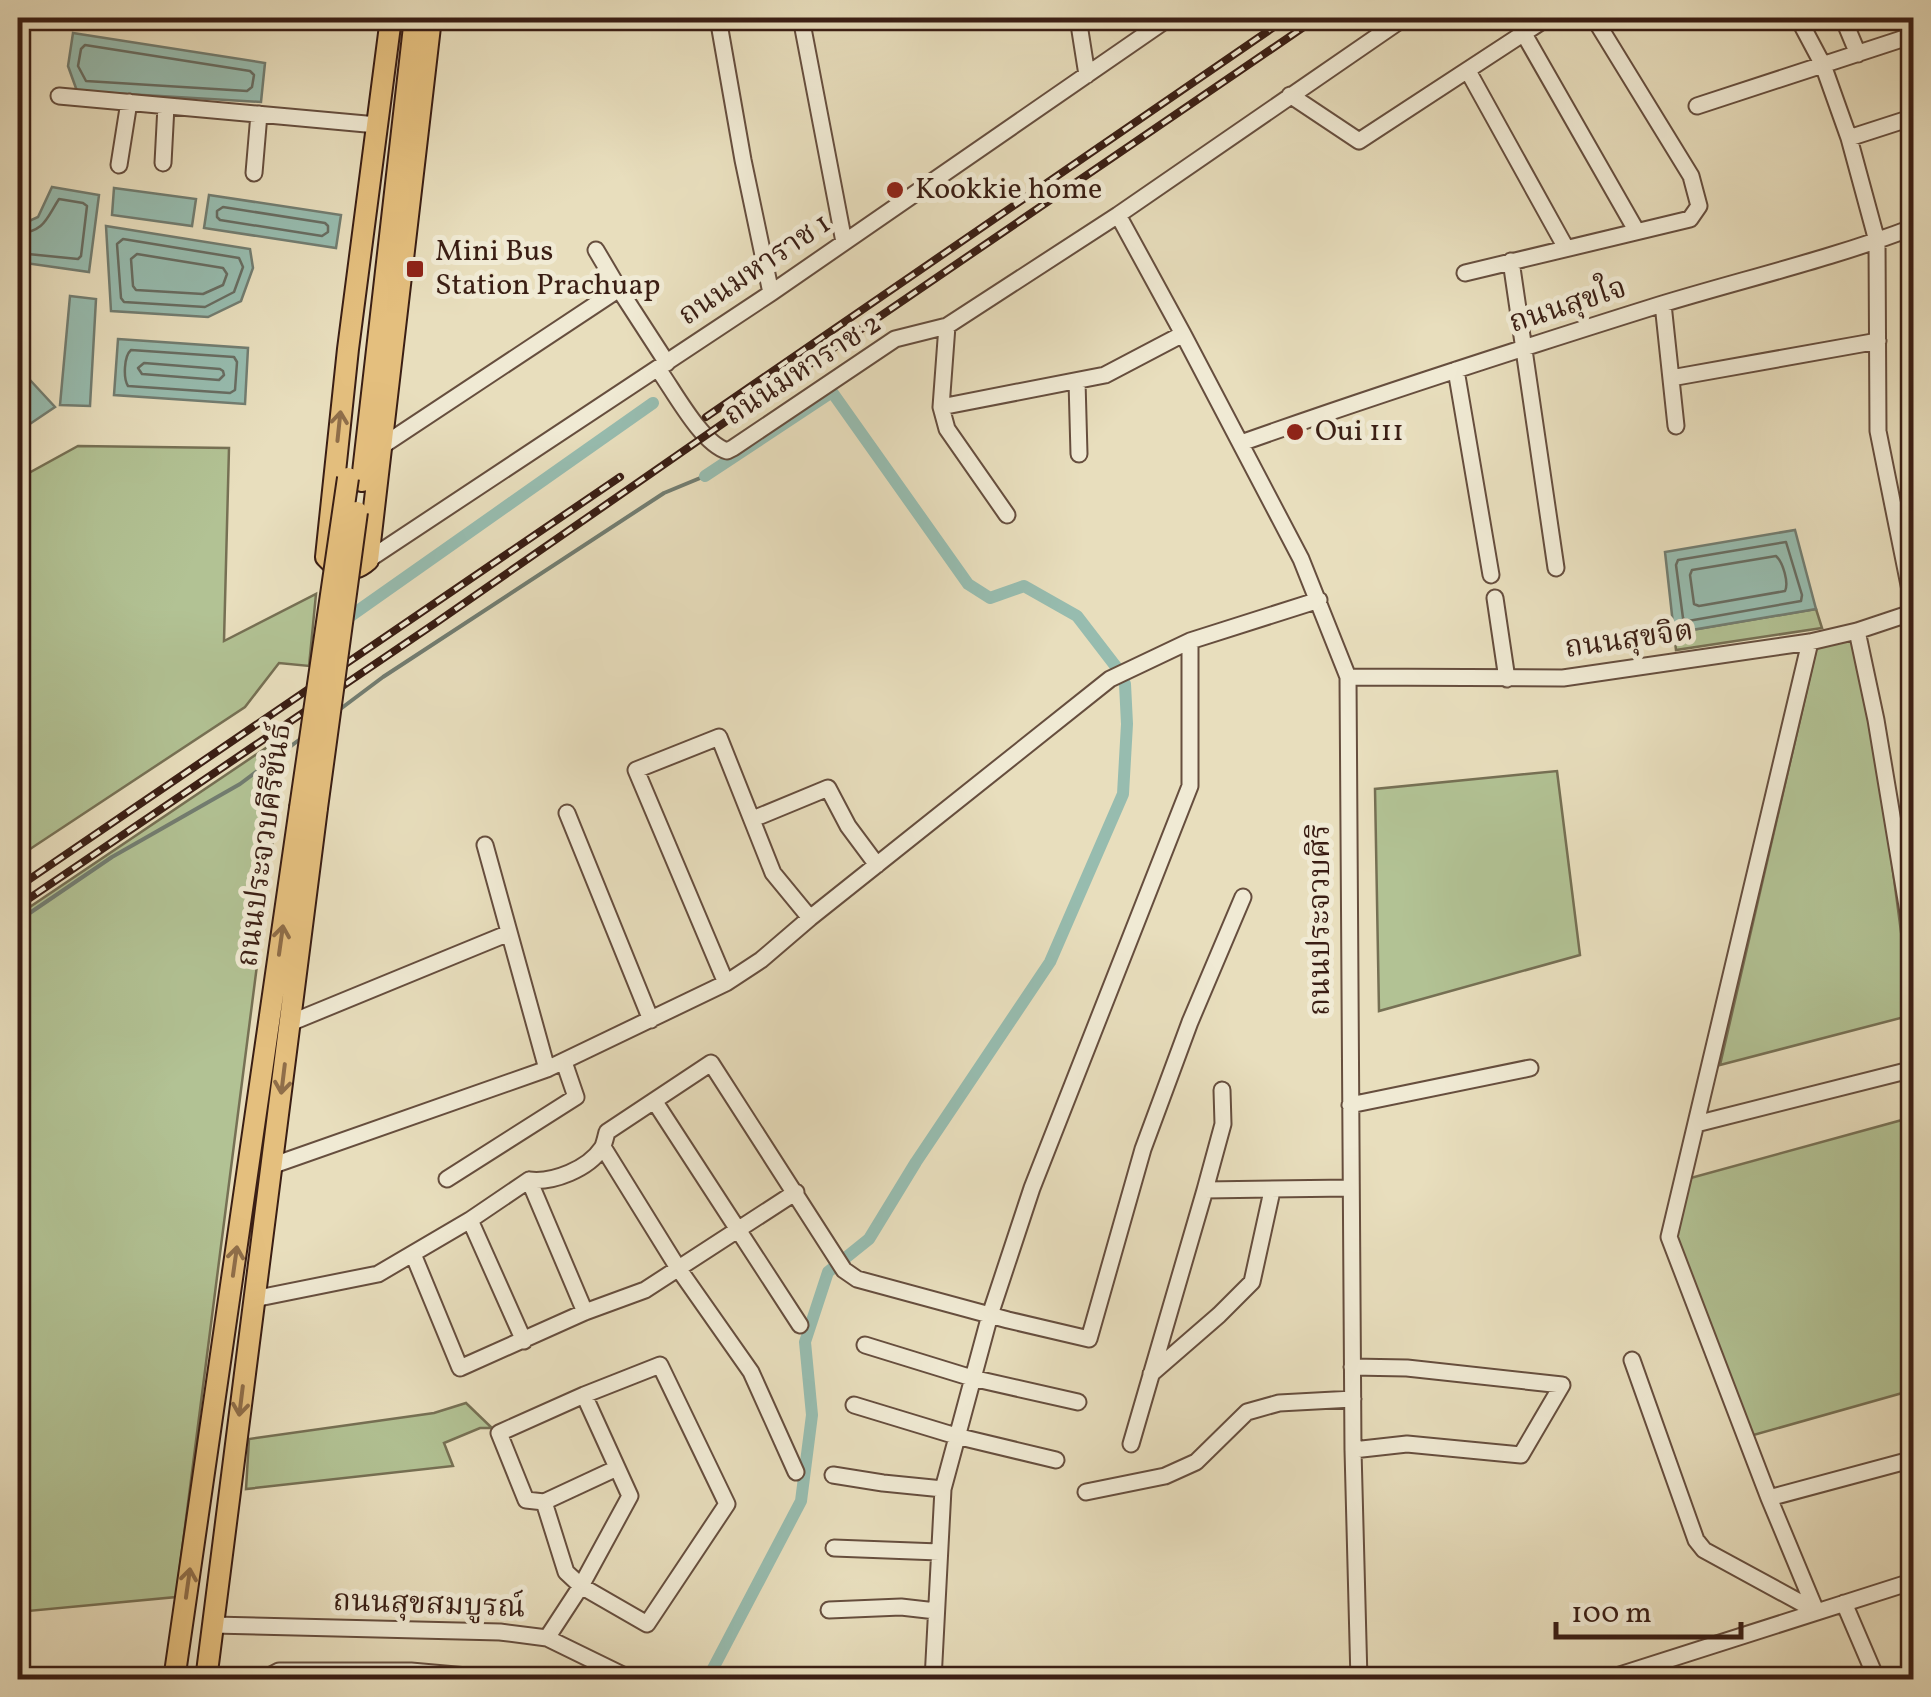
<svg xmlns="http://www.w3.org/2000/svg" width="1931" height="1697" viewBox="0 0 1931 1697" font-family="Vollkorn,'Noto Serif Thai',serif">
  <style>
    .green { fill: #b2c294; stroke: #767054; stroke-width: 2.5 }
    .water { fill: #97bcaf; stroke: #727d71; stroke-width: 2.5 }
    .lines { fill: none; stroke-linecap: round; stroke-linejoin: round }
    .shore { stroke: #686d62; stroke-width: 2.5 }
    .stream { stroke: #727d71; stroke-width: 4 }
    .canal { stroke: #97bcaf; stroke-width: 12 }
    .minor-casing { stroke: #664e3e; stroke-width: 19 }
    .major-casing { stroke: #3a1e14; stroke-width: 24 }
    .minor { stroke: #f0ead4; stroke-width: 15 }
    .major { stroke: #e4bf7e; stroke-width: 20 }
    .rail-casing { stroke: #3a1e14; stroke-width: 8 }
    .rail { stroke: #f0ead4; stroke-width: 4; stroke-dasharray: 11; stroke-linecap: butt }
    .major-bridge-casing { stroke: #3a1e14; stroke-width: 24; stroke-linecap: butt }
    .major-bridge { stroke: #e4bf7e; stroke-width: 20 }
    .oneway { stroke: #8f6e49 }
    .poi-dot { fill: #8f2418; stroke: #f0ead4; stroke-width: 4 }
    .labels { text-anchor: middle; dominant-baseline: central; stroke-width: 10; stroke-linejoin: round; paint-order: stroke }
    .poi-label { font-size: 30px; fill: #3a1e14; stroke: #f0ead4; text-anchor: start }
    .street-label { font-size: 30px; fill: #3a1e14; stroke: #f0ead4 }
  </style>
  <rect width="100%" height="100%" fill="#e8debd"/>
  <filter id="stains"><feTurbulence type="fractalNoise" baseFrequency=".002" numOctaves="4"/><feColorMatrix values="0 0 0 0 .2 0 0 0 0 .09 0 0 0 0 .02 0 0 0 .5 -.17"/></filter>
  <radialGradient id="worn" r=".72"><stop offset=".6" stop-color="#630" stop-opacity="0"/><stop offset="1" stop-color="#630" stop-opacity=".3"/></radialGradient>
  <path class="green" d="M78 446 229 448 224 641 316 594 309 666 279 663 245 707 18 857V786L25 784 18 751V551L20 550 18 537V479Z
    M1816 609 1822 628 1676 650 1674 633Z
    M1852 640 1873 720 1912 1015 1720 1065 1817 646Z
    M291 731 281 778 176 1597 18 1612V915Z
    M1557 771 1580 955 1379 1011 1375 789Z
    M1913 1117V1390L1750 1436 1675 1238 1687 1179Z
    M466 1403 492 1428H480L444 1443 453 1466 246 1489 249 1439 434 1413Z"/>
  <path class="water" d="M18 18H30L24 85 18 97Z
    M73 33 265 63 261 102 77 91 68 66Z
    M52 187 99 195 89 272 18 262V226L38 217Z
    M114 188 196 199 192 226 112 215Z
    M209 195 341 215 336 248 204 228Z
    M106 226 250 249 253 268 241 301 208 317 111 311Z
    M70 296 96 299 90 406 60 405Z
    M118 339 248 348 245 404 114 395Z
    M18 367 55 407 18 432Z
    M1795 530 1816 609 1674 633 1665 552Z"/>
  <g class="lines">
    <path class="shore" d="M85 45 250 71 254 75 252 87 247 91 86 81 78 66 81 49Z
      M223 207 325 223 328 226V232L322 236 220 220 217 217V211Z
      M18 234C45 231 46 219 59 199L83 203 87 206 81 256 78 259 18 253
      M123 239 239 258 243 267 234 292 205 307 124 302 121 298 117 244Z
      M137 254 223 268 227 274 223 285 203 294 136 290 133 286 131 259Z
      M131 350 234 357 237 362 235 390 230 393 128 386C123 378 124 356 131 350Z
      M144 363 220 369 223 371 224 375 219 380 142 374 138 368Z
      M1786 542 1802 595 1801 601 1688 621 1683 618 1676 565 1678 560Z
      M1776 556C1783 562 1789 583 1785 591L1699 606 1694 604 1690 575 1692 570Z"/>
    <path class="stream" d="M339 710 383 677 664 493 705 476
      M18 921 112 857 240 784 303 737"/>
    <path class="canal" d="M705 476 832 392 968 584 990 598 1024 586 1077 616 1117 668 1125 684 1127 724 1123 794 1050 962 916 1162 869 1239 828 1272 805 1342 812 1415 801 1501 707 1680
      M342 622 653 403"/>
    <g class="minor-casing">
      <path id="minor" d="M718 18 743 160 771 293
        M801 18 844 242
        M1078 18 1087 75
        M1798 18 1823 65 1849 138 1877 241 1878 431 1914 610
        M1843 18 1858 54
        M1524 34 1636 230
        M1468 71 1566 248
        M1290 95 1359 141 1547 18
        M59 96 377 125
        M1697 106 1914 35
        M1849 138 1914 117
        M163 163 166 106
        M119 165 129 102
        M254 173 259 114
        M1118 215 1183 334 1301 559 1348 677 1353 1450 1359 1680
        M596 250 619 289
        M1511 261 1556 568
        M1465 273 1690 219 1699 206 1691 176 1594 18
        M1663 304 1676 426
        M947 326 941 407 947 429 1007 515
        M658 369C674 391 701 443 727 451L733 448 895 339 947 326 1118 215 1404 18
        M1456 370 1491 575
        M1671 378 1878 341
        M1077 381 1079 454
        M941 407 1105 375 1183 334
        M1241 443C1379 394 1519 349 1659 305 1744 279 1831 259 1914 227
        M382 446 619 289 667 363
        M368 560 771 293 1169 18
        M1495 598 1507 679
        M1857 631 1876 720 1914 948
        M1810 642 1669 1237 1769 1498 1816 1611
        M1348 677 1563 678 1810 642 1857 631 1914 612
        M567 813 651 1020
        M753 819 828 788 848 826 877 865
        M485 845 547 1069
        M726 983 636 770 719 737 773 873 810 918
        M290 1023 509 933
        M655 1102 800 1325
        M1350 1105 1530 1068
        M1696 1124 1914 1069
        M603 1147 678 1268 751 1372 796 1472
        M271 1166 547 1069 726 983 761 960 810 918 1110 679 1190 641 1319 600
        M447 1179 576 1097 564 1062
        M529 1180C553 1183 588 1169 602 1148 604 1145 606 1136 607 1132L711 1063 844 1270 857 1279 1008 1320 1089 1339 1143 1149 1190 1022 1243 897
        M1205 1190 1223 1124 1222 1090
        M470 1220 524 1341
        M413 1254 460 1368 585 1312 645 1290 796 1192
        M254 1299 378 1274 470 1220 529 1180 585 1312
        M865 1345 972 1378 1078 1402
        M1632 1360 1696 1540 1704 1550 1816 1611
        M660 1365 727 1504 647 1624 581 1586 566 1572 544 1502 526 1500 499 1433 584 1395Z
        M1352 1367 1407 1368 1562 1385 1521 1455 1407 1444 1353 1450
        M1151 1374 1219 1315 1252 1282 1272 1191
        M854 1405 956 1436 1056 1460
        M1131 1444 1205 1190 1350 1188
        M833 1475 883 1483 943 1489
        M1086 1492 1165 1476 1196 1462 1247 1412 1279 1403 1353 1399
        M1769 1498 1914 1459
        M544 1502 617 1468
        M834 1548 939 1552
        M1844 1603 1877 1680
        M829 1610 901 1607 936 1611
        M213 1625 500 1632 547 1638 633 1680
        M547 1638 581 1586 630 1496 584 1395
        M262 1680 279 1671H411L512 1680
        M933 1680 943 1489 990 1315 1032 1188 1190 786V641
        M1604 1680 1914 1581"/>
    </g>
    <g class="major-casing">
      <path id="major" d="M391 18 348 349 326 557 337 568C351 570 358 569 368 560L431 18
        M362 481 415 18
        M174 1680 300 808
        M206 1680 317 808"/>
    </g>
    <use href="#minor" class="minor"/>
    <use href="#major" class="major"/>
    <g class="rail-casing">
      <path id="rail" d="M706 417 1287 18
        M18 887 620 477
        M18 906 437 622 728 420 1317 18"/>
    </g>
    <use href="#rail" class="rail"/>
    <g class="major-bridge-casing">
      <path id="major-bridge" d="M300 808 348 478
        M317 808 357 512"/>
    </g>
    <use href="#major-bridge" class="major-bridge"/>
  </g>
  <defs><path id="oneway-shaft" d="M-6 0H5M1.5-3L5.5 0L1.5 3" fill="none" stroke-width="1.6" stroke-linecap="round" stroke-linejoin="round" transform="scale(2.5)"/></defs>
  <g class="oneway">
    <use href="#oneway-shaft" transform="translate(339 426) rotate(-84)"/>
    <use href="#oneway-shaft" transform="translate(281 940) rotate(-82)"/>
    <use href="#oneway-shaft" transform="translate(283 1079) rotate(97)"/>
    <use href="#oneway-shaft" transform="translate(235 1261) rotate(-82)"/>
    <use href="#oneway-shaft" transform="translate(241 1401) rotate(97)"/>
    <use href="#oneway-shaft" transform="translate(188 1583) rotate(-82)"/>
  </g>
  <g class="poi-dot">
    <circle cx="895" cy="190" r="10"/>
    <rect x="405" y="259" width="20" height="20" rx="5"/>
    <circle cx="1295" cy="432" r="10"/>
  </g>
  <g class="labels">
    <g class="poi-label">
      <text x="915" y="190">Kookkie home</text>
      <text x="435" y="252">Mini Bus<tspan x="435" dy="34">Station Prachuap</tspan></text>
      <text x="1315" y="432">Oui 111</text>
    </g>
    <g class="street-label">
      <text transform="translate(755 270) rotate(-34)">ถนนมหาราช 1</text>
      <text transform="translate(1568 306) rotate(-18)">ถนนสุขใจ</text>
      <text transform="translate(803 370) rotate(-33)">ถนนมหาราช 2</text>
      <text transform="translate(1629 640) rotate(-8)">ถนนสุขจิต</text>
      <text transform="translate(265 845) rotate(-82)">ถนนประจวบคีรีขันธ์</text>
      <text transform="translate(1321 920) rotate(-90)">ถนนประจวบศิริ</text>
      <text transform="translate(429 1605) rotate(2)">ถนนสุขสมบูรณ์</text>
    </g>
  </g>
  <rect width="1931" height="1697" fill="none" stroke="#e8debd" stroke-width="60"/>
  <rect x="20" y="20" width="1891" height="1657" fill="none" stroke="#3a1e14" stroke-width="5"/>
  <rect x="30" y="30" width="1871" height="1637" fill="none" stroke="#3a1e14" stroke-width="2.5"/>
  <path d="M1556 1622v15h185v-15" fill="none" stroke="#3a1e14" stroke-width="5"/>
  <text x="1571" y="1622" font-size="30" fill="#3a1e14" stroke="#f0ead4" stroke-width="8" paint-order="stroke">100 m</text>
  <rect width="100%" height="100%" filter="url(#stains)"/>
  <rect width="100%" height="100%" fill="url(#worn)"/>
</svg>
